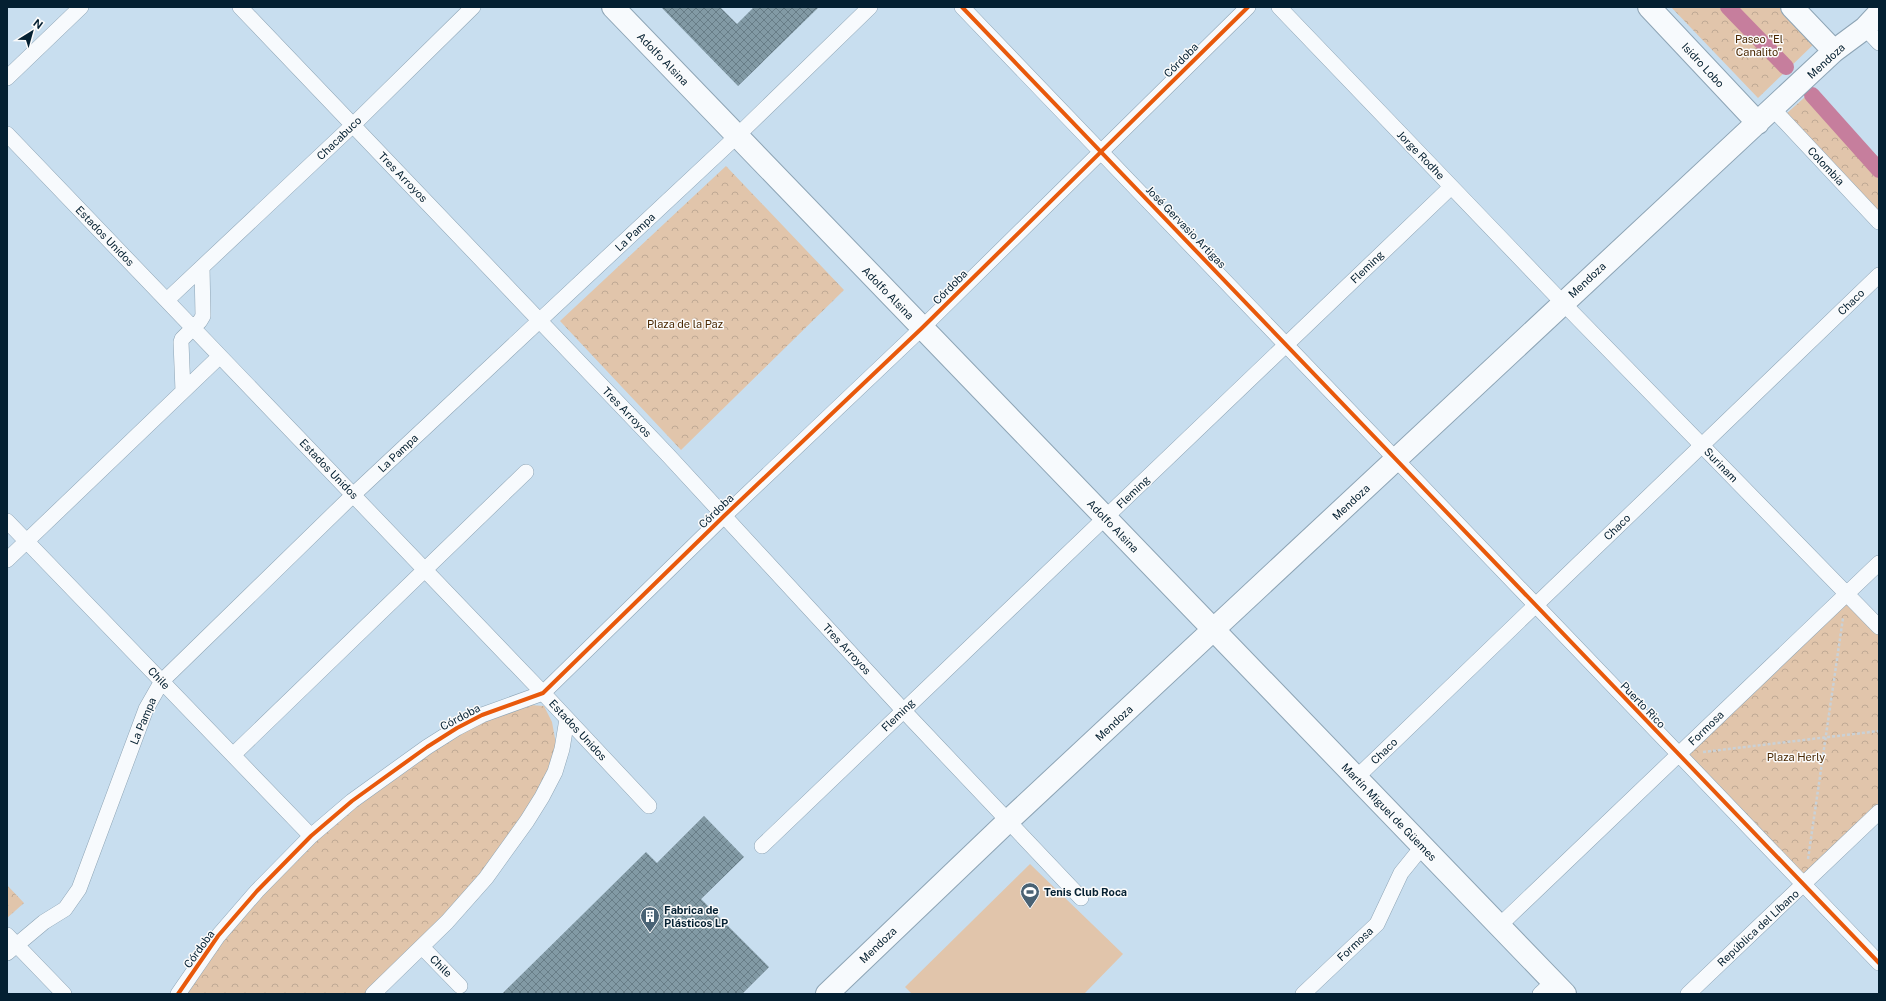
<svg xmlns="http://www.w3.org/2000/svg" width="1886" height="1001" viewBox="0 0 1886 1001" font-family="'Public Sans',sans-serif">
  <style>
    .forest { fill: url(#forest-crowns) }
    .pitch { fill: #e1c5ab }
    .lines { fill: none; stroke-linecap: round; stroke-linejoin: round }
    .canal { stroke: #c67e9d; stroke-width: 16 }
    .building { fill: url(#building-cross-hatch) }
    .street-casing { stroke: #8da4b5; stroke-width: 16 }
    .secondary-casing { stroke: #8da4b5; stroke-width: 24 }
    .path { stroke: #cad1d6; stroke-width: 2.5; stroke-dasharray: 3 2; stroke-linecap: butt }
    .street { stroke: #f7fafd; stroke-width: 15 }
    .secondary { stroke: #f7fafd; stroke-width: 22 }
    .cycleway-casing { stroke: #fbfbfb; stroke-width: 6 }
    .cycleway { stroke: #e8590c; stroke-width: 4 }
    .labels { text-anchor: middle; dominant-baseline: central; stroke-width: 3; stroke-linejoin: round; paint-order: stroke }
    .park-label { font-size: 11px; fill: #492701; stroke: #fbfbfb }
    .street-label { font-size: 11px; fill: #042032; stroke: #fbfbfb }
    .poi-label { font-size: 11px; font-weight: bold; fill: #042032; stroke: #fbfbfb; text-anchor: start }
  </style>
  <defs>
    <pattern id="forest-crowns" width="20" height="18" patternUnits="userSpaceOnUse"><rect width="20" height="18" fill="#e1c5ab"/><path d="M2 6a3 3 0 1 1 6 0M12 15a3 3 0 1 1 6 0" fill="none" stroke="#bfa994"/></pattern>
    <pattern id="building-cross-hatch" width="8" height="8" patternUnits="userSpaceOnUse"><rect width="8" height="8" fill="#829aa5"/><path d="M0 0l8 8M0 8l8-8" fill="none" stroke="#687d87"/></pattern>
  </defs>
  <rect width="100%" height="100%" fill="#c8deef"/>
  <path class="forest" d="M1671 7H1782L1816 42 1758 98Z
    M1814 89 1879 158V211L1786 114Z
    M726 166 844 290 681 450 560 321Z
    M1847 594 1879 627V812L1804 885 1678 754Z
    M531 705 544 706 552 722 556 744 551 771 484 876 368 994H182L199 969 312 837 458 730Z
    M7 885 24 903 7 918Z"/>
  <path class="pitch" d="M1030 864 1123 954 1084 994H912L905 987Z"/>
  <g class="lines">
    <path class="canal" d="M1728 7 1786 67
      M1812 95 1879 170"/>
  </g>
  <path class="building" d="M661 7H720L737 24 754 7H819L738 86Z
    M704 816 744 857 701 899 769 967 742 994H502L646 852 657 863Z"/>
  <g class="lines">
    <g class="street-casing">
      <path id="street" d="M240 7 667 454 903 710 1081 898
        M962 7 1879 963
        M1279 7 1563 303 1879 627
        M1865 28 1879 43
        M7 78 81 7
        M1773 109 1879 222
        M7 134 543 693 649 806
        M167 300 354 124 473 7
        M183 391 181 342 182 339 200 321 203 316 202 267
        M7 521 311 836
        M7 560 220 356
        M233 755 526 472
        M1356 778 1879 275
        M762 846 1451 187
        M1499 926 1879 563
        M7 935 64 994
        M422 947 460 986
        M7 953 44 922 65 909 79 889 146 709 162 681 353 495 737 136 870 7
        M178 994 218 936 257 891 311 836 352 801 427 747 457 728 482 715 543 693 724 516 922 328 1248 7
        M373 994 447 922 486 878 527 821 542 797 555 772 562 749 567 719
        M1303 994 1377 924 1401 873 1422 847
        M1540 994 1553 982
        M1688 994 1879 812"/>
    </g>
    <g class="secondary-casing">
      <path id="secondary" d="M613 7 1565 994
        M1649 7 1758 123
        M1792 7 1834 51
        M827 994 1008 821 1834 51 1865 28 1879 13"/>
    </g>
    <path class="path" d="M1703 752 1879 731
      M1808 859 1843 618"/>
    <use href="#street" class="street"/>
    <use href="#secondary" class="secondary"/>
    <g class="cycleway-casing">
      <path id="cycleway" d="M962 7 1879 963
        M178 994 218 936 257 891 311 836 352 801 427 747 457 728 482 715 543 693 724 516 922 328 1248 7"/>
    </g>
    <use href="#cycleway" class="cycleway"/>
  </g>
  <defs>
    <g id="stadium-pin" transform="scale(1)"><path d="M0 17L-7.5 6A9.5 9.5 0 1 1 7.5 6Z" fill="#496274" stroke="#fbfbfb"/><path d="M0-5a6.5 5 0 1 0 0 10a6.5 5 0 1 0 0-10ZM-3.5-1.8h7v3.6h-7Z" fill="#fff"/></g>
    <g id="building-pin" transform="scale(1)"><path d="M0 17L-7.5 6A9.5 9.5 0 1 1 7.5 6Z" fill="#496274" stroke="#fbfbfb"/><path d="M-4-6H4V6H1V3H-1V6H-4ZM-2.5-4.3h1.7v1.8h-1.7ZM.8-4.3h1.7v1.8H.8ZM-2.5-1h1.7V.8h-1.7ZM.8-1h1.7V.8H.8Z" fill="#fff"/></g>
  </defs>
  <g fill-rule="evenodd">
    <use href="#stadium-pin" x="1030" y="892"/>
    <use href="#building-pin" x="650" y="916"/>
  </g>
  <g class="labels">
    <g class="park-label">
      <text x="1759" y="39">Paseo "El<tspan x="1759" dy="13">Canalito"</tspan></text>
      <text x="685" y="324">Plaza de la Paz</text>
      <text x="1796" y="757">Plaza Herly</text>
    </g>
    <g class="street-label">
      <text transform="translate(663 59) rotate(46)">Adolfo Alsina</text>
      <text transform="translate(1181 60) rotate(-45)">Córdoba</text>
      <text transform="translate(1826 61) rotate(-42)">Mendoza</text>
      <text transform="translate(1703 65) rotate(47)">Isidro Lobo</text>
      <text transform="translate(339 138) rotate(-44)">Chacabuco</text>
      <text transform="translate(1421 155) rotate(46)">Jorge Rodhe</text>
      <text transform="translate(1826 166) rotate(47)">Colombia</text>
      <text transform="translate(403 177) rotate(46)">Tres Arroyos</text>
      <text transform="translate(1186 227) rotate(46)">José Gervasio Artigas</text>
      <text transform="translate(635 232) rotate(-43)">La Pampa</text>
      <text transform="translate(105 236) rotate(46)">Estados Unidos</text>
      <text transform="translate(1367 267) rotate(-44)">Fleming</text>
      <text transform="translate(1587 280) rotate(-43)">Mendoza</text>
      <text transform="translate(950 287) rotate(-45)">Córdoba</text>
      <text transform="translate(888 293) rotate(46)">Adolfo Alsina</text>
      <text transform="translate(1851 302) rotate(-44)">Chaco</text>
      <text transform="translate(627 412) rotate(46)">Tres Arroyos</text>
      <text transform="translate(398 453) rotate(-43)">La Pampa</text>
      <text transform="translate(1721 465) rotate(46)">Surinam</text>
      <text transform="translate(329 469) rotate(46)">Estados Unidos</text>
      <text transform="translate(1133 492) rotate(-44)">Fleming</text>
      <text transform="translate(1351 502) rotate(-43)">Mendoza</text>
      <text transform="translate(716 511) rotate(-44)">Córdoba</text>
      <text transform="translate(1113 526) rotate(46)">Adolfo Alsina</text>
      <text transform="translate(1617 527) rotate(-44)">Chaco</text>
      <text transform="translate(847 649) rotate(47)">Tres Arroyos</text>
      <text transform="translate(159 678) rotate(46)">Chile</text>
      <text transform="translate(1643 705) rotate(46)">Puerto Rico</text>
      <text transform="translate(898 715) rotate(-44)">Fleming</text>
      <text transform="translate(460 717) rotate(-28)">Córdoba</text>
      <text transform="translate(143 721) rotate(-67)">La Pampa</text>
      <text transform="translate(1114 723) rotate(-43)">Mendoza</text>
      <text transform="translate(1706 728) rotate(-44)">Formosa</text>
      <text transform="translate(578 730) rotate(47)">Estados Unidos</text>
      <text transform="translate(1384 751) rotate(-44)">Chaco</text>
      <text transform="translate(1389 812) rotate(46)">Martín Miguel de Güemes</text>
      <text transform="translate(1758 928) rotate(-43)">República del Líbano</text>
      <text transform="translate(1355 944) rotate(-43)">Formosa</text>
      <text transform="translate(878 945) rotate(-44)">Mendoza</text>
      <text transform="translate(199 949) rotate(-54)">Córdoba</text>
      <text transform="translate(441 966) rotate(45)">Chile</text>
    </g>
    <g class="poi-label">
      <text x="1044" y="892">Tenis Club Roca</text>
      <text x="664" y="910">Fabrica de<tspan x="664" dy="13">Plásticos LP</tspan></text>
    </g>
  </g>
  <rect width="1886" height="1001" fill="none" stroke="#042032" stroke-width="16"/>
  <g transform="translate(32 32) rotate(37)" stroke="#fbfbfb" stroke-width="3" paint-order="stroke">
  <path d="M0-3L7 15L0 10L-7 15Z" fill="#042032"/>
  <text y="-6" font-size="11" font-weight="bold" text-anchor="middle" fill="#042032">N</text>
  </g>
</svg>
